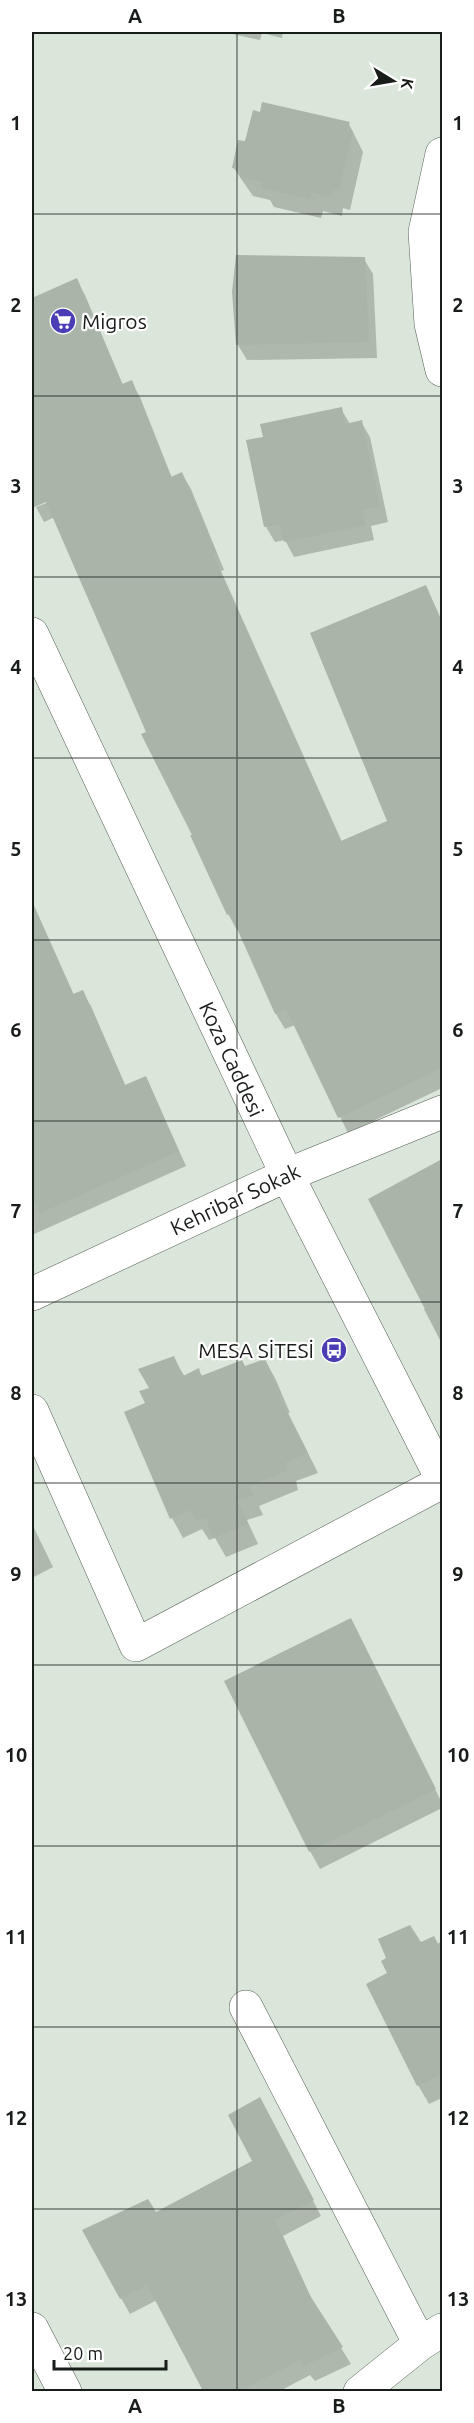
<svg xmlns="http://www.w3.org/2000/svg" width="474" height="2423" viewBox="0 0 474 2423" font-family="Ubuntu,sans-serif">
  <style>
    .shadow { fill: #0003 }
    .building { fill: #a9b5a9 }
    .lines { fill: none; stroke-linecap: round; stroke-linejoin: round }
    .minor-casing { stroke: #545f54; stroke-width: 34 }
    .minor { stroke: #fff; stroke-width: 33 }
    .grid { fill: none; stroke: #191d19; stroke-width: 1.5; stroke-opacity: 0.55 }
    .labels { text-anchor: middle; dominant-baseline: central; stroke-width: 4.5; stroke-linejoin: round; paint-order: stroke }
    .poi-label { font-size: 21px; fill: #191d19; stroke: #fff; text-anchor: start }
    .street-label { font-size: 21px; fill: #191d19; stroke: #fff }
    .neatline { fill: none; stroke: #191d19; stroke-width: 2 }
    .grid-label { font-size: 20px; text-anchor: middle; font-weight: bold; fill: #191d19 }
  </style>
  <rect width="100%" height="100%" fill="#dae6d9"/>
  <path class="shadow" d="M223 32H283L282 38 262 33 260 40Z
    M349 124 363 152 350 210 343 208 342 216 323 211 321 218 274 207 270 200 253 196 233 167 246 143Z
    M364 259 373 274 377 358 247 360 238 345Z
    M76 280 85 295 123 385 131 382 140 397 172 478 182 474 191 489 224 570 221 571 342 842 389 822 426 586 442 621V965L407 982 442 1056V1088L348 1133 295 1025 285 1029 276 1014 239 929 237 930 228 914 192 836 194 835 55 517 44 522 36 507 54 500 53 497 35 506 32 498V299Z
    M341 409 350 424 361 422 370 437 388 522 371 526 374 540 294 557 285 540 275 542 266 527 265 438Z
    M32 901 74 995 82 992 91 1006 126 1087 146 1078 186 1166 32 1235Z
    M442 1161V1344L424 1309 426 1308 370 1200Z
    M173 1357 185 1377 198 1370 203 1377 245 1368 265 1360 276 1380 290 1413H288L318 1473 296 1481 298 1490 259 1506 263 1515 247 1520 258 1544 226 1557 215 1538 209 1540 202 1529 183 1538 172 1518 147 1404 151 1389Z
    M32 1524 53 1567 32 1578Z
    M351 1620 442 1803V1808L320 1869 310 1851Z
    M442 1941V2098L429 2104 418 2085 389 1973 421 1944H437Z
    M269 2115 321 2216 283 2236 315 2306 351 2364 315 2381 310 2375 278 2392H204L157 2300 130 2314 121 2298 155 2214 254 2162Z"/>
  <path class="building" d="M262 102 350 122 347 130 353 131 339 191 333 190 331 197 312 192 310 199 262 188 263 182 240 177 241 170 232 168 238 140 245 141 253 110 260 112Z
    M236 255 365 257 369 342 236 345 232 292Z
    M77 278 122 384 132 380 171 477 182 472 217 554 213 555 341 841 387 821 310 633 426 585 442 623V1068L338 1118 286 1009 275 1014 230 913 227 915 190 835H192L141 734 146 732 46 502 32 508V298Z
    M342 407 345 424 362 420 380 506 363 510 366 525 284 542 280 524 264 527 246 440 263 437 260 424Z
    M32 902 73 994 83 990 125 1085 146 1076 179 1151 40 1213 32 1195Z
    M442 1159V1342L368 1199Z
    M174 1356 183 1376 199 1368 201 1376 242 1360 245 1366 265 1359 280 1393 278 1394 308 1453 286 1462 288 1470 249 1486 253 1495 237 1500 248 1524 213 1538 206 1518 196 1521 191 1510 170 1519 124 1412 145 1403 139 1391 149 1388 138 1369Z
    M351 1618 436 1789 309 1852 224 1681Z
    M410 1925 421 1942 434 1936 442 1952V2074L417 2086 366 1984 387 1973 381 1961 386 1958 378 1939Z
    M260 2097 314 2200 275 2220 309 2294 343 2347 304 2366 300 2360 240 2391H203L147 2285 120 2299 82 2230 148 2199 156 2212 252 2161 228 2115Z"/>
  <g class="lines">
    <g class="minor-casing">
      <path id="minor" d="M442 154 425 232 431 324 442 370
        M32 634 287 1175 442 1479
        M32 1294 287 1175 442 1112
        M32 1411 136 1645 442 1482
        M246 2007 420 2344
        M32 2329 65 2392
        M360 2392 420 2344 442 2330"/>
    </g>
    <use href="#minor" class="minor"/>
  </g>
  <path class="grid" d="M237 32V2392M32 214H442M32 396H442M32 577H442M32 758H442M32 940H442M32 1121H442M32 1302H442M32 1483H442M32 1665H442M32 1846H442M32 2027H442M32 2209H442"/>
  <defs>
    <g id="supermarket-disc" transform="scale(1.35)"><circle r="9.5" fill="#4b3eb5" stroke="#fff"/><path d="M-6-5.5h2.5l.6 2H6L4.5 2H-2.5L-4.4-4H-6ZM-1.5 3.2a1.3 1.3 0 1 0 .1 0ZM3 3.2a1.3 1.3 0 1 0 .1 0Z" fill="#fff"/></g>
    <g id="bus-disc" transform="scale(1.35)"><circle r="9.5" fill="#4b3eb5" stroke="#fff"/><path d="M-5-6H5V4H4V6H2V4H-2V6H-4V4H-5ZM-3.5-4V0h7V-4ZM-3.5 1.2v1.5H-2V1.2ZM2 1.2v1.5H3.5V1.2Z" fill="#fff"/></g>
  </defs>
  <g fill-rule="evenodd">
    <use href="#supermarket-disc" x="63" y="321"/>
    <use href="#bus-disc" x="334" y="1350"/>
  </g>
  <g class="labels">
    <g class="poi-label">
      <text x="82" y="321">Migros</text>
      <text x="314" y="1350" text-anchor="end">MESA SİTESİ</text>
    </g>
    <g class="street-label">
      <text transform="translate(232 1059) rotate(65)">Koza Caddesi</text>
      <text transform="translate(235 1199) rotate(-25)">Kehribar Sokak</text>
    </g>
  </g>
  <rect width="474" height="2423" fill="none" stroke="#ffffff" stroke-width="66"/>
  <g transform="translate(393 81) rotate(101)" stroke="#ffffff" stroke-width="4.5" paint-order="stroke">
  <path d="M0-4.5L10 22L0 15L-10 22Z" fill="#191d19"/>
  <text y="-9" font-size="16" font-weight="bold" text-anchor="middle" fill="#191d19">K</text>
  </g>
  <path d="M54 2360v9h112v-9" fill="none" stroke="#191d19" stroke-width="3"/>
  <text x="63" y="2360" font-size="18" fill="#191d19" stroke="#ffffff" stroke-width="4.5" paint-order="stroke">20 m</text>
  <rect x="33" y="33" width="408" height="2357" class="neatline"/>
  <g class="grid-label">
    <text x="135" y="23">A</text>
    <text x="339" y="23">B</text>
    <text x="16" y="130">1</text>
    <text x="458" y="130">1</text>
    <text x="16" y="312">2</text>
    <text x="458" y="312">2</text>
    <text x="16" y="493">3</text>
    <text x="458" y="493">3</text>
    <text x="16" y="674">4</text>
    <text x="458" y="674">4</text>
    <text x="16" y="856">5</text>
    <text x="458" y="856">5</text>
    <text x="16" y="1037">6</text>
    <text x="458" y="1037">6</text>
    <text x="16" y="1218">7</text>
    <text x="458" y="1218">7</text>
    <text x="16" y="1400">8</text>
    <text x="458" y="1400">8</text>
    <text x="16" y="1581">9</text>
    <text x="458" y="1581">9</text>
    <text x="16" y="1762">10</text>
    <text x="458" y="1762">10</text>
    <text x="16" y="1944">11</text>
    <text x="458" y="1944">11</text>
    <text x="16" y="2125">12</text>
    <text x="458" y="2125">12</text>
    <text x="16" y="2306">13</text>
    <text x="458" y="2306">13</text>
    <text x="135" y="2413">A</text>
    <text x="339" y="2413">B</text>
  </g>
</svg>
